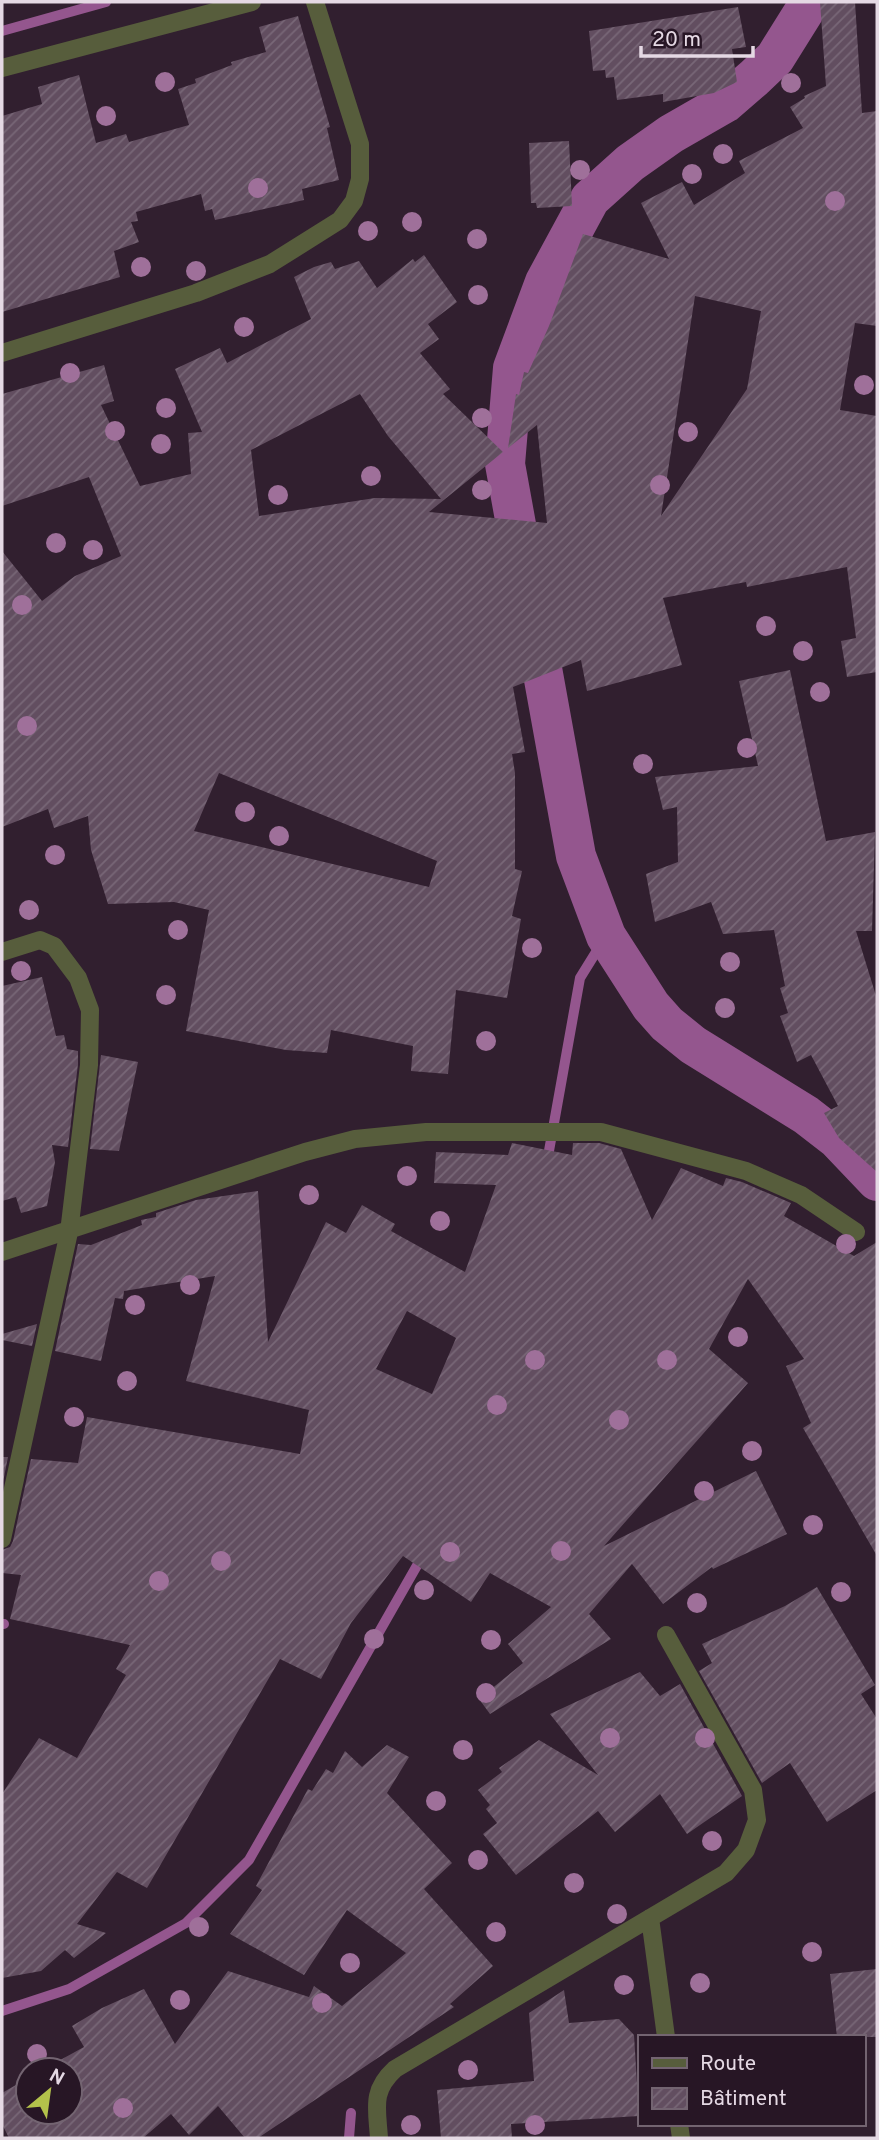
<svg xmlns="http://www.w3.org/2000/svg" width="879" height="2140" viewBox="0 0 879 2140" font-family="Overpass,sans-serif">
  <style>
    .lines { fill: none; stroke-linecap: round; stroke-linejoin: round }
    .stream { stroke: #94568e; stroke-width: 10 }
    .canal { stroke: #94568e; stroke-width: 40 }
    .building { fill: url(#building-hatch); fill-rule: evenodd }
    .minor { stroke: #575d3c; stroke-width: 18 }
    .tree { fill: #9f709a }
  </style>
  <defs>
    <pattern id="building-hatch" width="6" height="6" patternUnits="userSpaceOnUse" patternTransform="scale(1.75)"><rect width="6" height="6" fill="#624e60"/><path d="M-1 1l2-2M0 6l6-6M5 7l2-2" fill="none" stroke="#786777"/></pattern>
  </defs>
  <rect width="100%" height="100%" fill="#311f2f"/>
  <g class="lines">
    <path class="stream" d="M2 31 106 2
      M547 1162 580 978 606 936
      M2 1624H4
      M2 2011 69 1989 186 1923 249 1860 423 1555
      M349 2138 351 2113"/>
    <path class="canal" d="M810 2 775 58 754 78 725 103 671 134 630 163 590 199 545 282 513 368 505 464 576 856 606 936 651 1006 667 1024 693 1045 806 1115 837 1139 877 1181"/>
  </g>
  <path class="building" d="M820 2H855L862 113 877 111V326L855 323 840 410 877 416V672L847 677 841 641 856 638 847 567 747 587 746 582 663 598 682 665 587 691 581 660 513 687 525 752 512 754 515 773V869L522 871 512 916 521 919 507 998 456 990 448 1074 411 1071 413 1046 331 1030 327 1053 286 1050 186 1031 209 910 174 902 108 904 91 850 88 816 54 828 48 809 2 827V551L42 601 75 576 121 556 89 477 2 506V394L104 365 114 401 101 405 140 486 191 474 188 433 202 432 175 369 220 348 227 363 311 319 294 277 314 267 331 262 335 269 359 261 377 288 413 259 415 262 424 255 457 302 428 324 439 339 420 353 450 389 443 394 503 452 429 512 547 523 537 425 508 448 516 394 519 395 524 372 528 373 549 326 583 234 669 259 641 203 682 182 694 205 745 173 739 161 803 128 790 107 805 98 804 96 826 86ZM695 296 761 311 747 389 661 516ZM360 394 388 436 441 499 375 498 259 516 251 450ZM219 773 437 861 429 887 194 831Z
    M738 7 746 47 732 49 737 82 714 93 663 102V94L617 100 614 77 606 78 605 70 593 71 589 31Z
    M298 16 330 127 327 128 339 180 302 189 304 200 215 220 212 209 205 211 201 194 136 212 138 221 131 222 139 242 114 251 120 277 2 312V116L42 104 38 87 79 75 96 143 126 134 129 142 189 125 178 89 196 83 195 79 232 65 231 62 266 52 259 27Z
    M569 141 572 206 537 208 536 203H531L529 143Z
    M790 670 826 841 875 832 872 931H856L877 999V1172L839 1138 824 1113 838 1106 811 1055 797 1062 780 1016 788 1013 780 988 785 986 774 930 723 934 711 902 655 922 646 874 678 862 677 807 663 810 655 777 758 766 739 681Z
    M42 977 56 1036 64 1035 67 1049 78 1051V1064L68 1147 52 1145 55 1162 47 1206 21 1213 16 1197 2 1201V986Z
    M101 1055 138 1062 119 1151 90 1149Z
    M512 1143 572 1155 573 1143H599L621 1149 652 1220 681 1168 723 1186 726 1178 742 1182 791 1203 784 1216 854 1256 877 1242V1556L803 1428 811 1423 786 1366 804 1359 748 1279 709 1349 748 1383 604 1546 756 1471 787 1534 713 1569 712 1567 663 1604 632 1564 589 1614 611 1639 490 1714 479 1699 523 1663 508 1644 551 1607 490 1573 471 1602 403 1556 351 1623 321 1679 280 1659 147 1888 117 1872 77 1924 106 1933 74 1958 65 1950 41 1971 2 1978V1794L39 1738 77 1758 126 1675 116 1669 130 1645 10 1619 21 1575 2 1573V1550L10 1547 13 1541 31 1459 78 1463 87 1417 300 1454 309 1410 186 1381 215 1276 124 1291 123 1299 115 1298 101 1361 55 1351 78 1244 91 1245 142 1225 141 1220 156 1217V1213L196 1200 258 1191 268 1342 326 1222 346 1233 362 1205 395 1224 391 1231 465 1272 496 1185 434 1183 436 1152 508 1155ZM407 1311 456 1338 432 1394 376 1369Z
    M37 1324 32 1346 2 1340V1334Z
    M2 1457H8L2 1487Z
    M817 1587 875 1685 861 1694 877 1719V1790L827 1822 790 1763 762 1783 699 1671 712 1663 702 1644 785 1606Z
    M640 1672 660 1696 680 1684 742 1796 687 1834 660 1794 615 1832 598 1811 516 1875 483 1834 497 1823 486 1809 490 1805 478 1790 502 1772 499 1768 539 1740 598 1775 550 1714Z
    M387 1745 409 1757 387 1793 452 1863 424 1889 493 1966 450 2004 454 2007 258 2138H245L218 2106 189 2135 171 2114 143 2138H9L2 2124V2093L28 2078V2112H70V2070H42L84 2047 72 2026 102 2008 144 1989 175 2044 228 1971 309 1997 314 1986 342 2006 406 1953 347 1910 304 1975 230 1934 262 1890 256 1886 308 1789 312 1791 326 1769 333 1773 345 1751 362 1767Z
    M877 1969V2037H837L830 1974Z
    M564 1990 569 2023 619 2019 634 2035 639 2116 511 2124 512 2138H441L437 2090 534 2081 529 2013Z"/>
  <g class="lines">
    <path class="minor" d="M2 68 252 2
      M2 353 196 293 270 264 340 220 354 201 360 179V144L315 2
      M2 952 40 940 54 946 78 978 90 1010 89 1065 69 1232 2 1539
      M2 1252 305 1152 355 1139 426 1132H601L746 1171 801 1195 856 1232
      M650 1918 666 2037
      M679 2124 681 2138
      M379 2138C377 2108 371 2091 395 2069L726 1873 746 1850 757 1820 753 1790 666 1635"/>
  </g>
  <g class="tree">
    <circle cx="165" cy="82" r="10"/>
    <circle cx="791" cy="83" r="10"/>
    <circle cx="106" cy="116" r="10"/>
    <circle cx="723" cy="154" r="10"/>
    <circle cx="580" cy="170" r="10"/>
    <circle cx="692" cy="174" r="10"/>
    <circle cx="258" cy="188" r="10"/>
    <circle cx="835" cy="201" r="10"/>
    <circle cx="412" cy="222" r="10"/>
    <circle cx="368" cy="231" r="10"/>
    <circle cx="477" cy="239" r="10"/>
    <circle cx="141" cy="267" r="10"/>
    <circle cx="196" cy="271" r="10"/>
    <circle cx="478" cy="295" r="10"/>
    <circle cx="244" cy="327" r="10"/>
    <circle cx="70" cy="373" r="10"/>
    <circle cx="864" cy="385" r="10"/>
    <circle cx="166" cy="408" r="10"/>
    <circle cx="482" cy="418" r="10"/>
    <circle cx="115" cy="431" r="10"/>
    <circle cx="688" cy="432" r="10"/>
    <circle cx="161" cy="444" r="10"/>
    <circle cx="371" cy="476" r="10"/>
    <circle cx="660" cy="485" r="10"/>
    <circle cx="482" cy="490" r="10"/>
    <circle cx="278" cy="495" r="10"/>
    <circle cx="56" cy="543" r="10"/>
    <circle cx="93" cy="550" r="10"/>
    <circle cx="22" cy="605" r="10"/>
    <circle cx="766" cy="626" r="10"/>
    <circle cx="803" cy="651" r="10"/>
    <circle cx="820" cy="692" r="10"/>
    <circle cx="27" cy="726" r="10"/>
    <circle cx="747" cy="748" r="10"/>
    <circle cx="643" cy="764" r="10"/>
    <circle cx="245" cy="812" r="10"/>
    <circle cx="279" cy="836" r="10"/>
    <circle cx="55" cy="855" r="10"/>
    <circle cx="29" cy="910" r="10"/>
    <circle cx="178" cy="930" r="10"/>
    <circle cx="532" cy="948" r="10"/>
    <circle cx="730" cy="962" r="10"/>
    <circle cx="21" cy="971" r="10"/>
    <circle cx="166" cy="995" r="10"/>
    <circle cx="725" cy="1008" r="10"/>
    <circle cx="486" cy="1041" r="10"/>
    <circle cx="407" cy="1176" r="10"/>
    <circle cx="309" cy="1195" r="10"/>
    <circle cx="440" cy="1221" r="10"/>
    <circle cx="846" cy="1244" r="10"/>
    <circle cx="190" cy="1285" r="10"/>
    <circle cx="135" cy="1305" r="10"/>
    <circle cx="738" cy="1337" r="10"/>
    <circle cx="535" cy="1360" r="10"/>
    <circle cx="667" cy="1360" r="10"/>
    <circle cx="127" cy="1381" r="10"/>
    <circle cx="497" cy="1405" r="10"/>
    <circle cx="74" cy="1417" r="10"/>
    <circle cx="619" cy="1420" r="10"/>
    <circle cx="752" cy="1451" r="10"/>
    <circle cx="704" cy="1491" r="10"/>
    <circle cx="813" cy="1525" r="10"/>
    <circle cx="561" cy="1551" r="10"/>
    <circle cx="450" cy="1552" r="10"/>
    <circle cx="221" cy="1561" r="10"/>
    <circle cx="159" cy="1581" r="10"/>
    <circle cx="424" cy="1590" r="10"/>
    <circle cx="841" cy="1592" r="10"/>
    <circle cx="697" cy="1603" r="10"/>
    <circle cx="374" cy="1639" r="10"/>
    <circle cx="491" cy="1640" r="10"/>
    <circle cx="486" cy="1693" r="10"/>
    <circle cx="610" cy="1738" r="10"/>
    <circle cx="705" cy="1738" r="10"/>
    <circle cx="463" cy="1750" r="10"/>
    <circle cx="436" cy="1801" r="10"/>
    <circle cx="712" cy="1841" r="10"/>
    <circle cx="478" cy="1860" r="10"/>
    <circle cx="574" cy="1883" r="10"/>
    <circle cx="617" cy="1914" r="10"/>
    <circle cx="199" cy="1927" r="10"/>
    <circle cx="496" cy="1932" r="10"/>
    <circle cx="812" cy="1952" r="10"/>
    <circle cx="350" cy="1963" r="10"/>
    <circle cx="700" cy="1983" r="10"/>
    <circle cx="624" cy="1985" r="10"/>
    <circle cx="180" cy="2000" r="10"/>
    <circle cx="322" cy="2003" r="10"/>
    <circle cx="37" cy="2054" r="10"/>
    <circle cx="468" cy="2070" r="10"/>
    <circle cx="123" cy="2108" r="10"/>
    <circle cx="411" cy="2125" r="10"/>
    <circle cx="535" cy="2125" r="10"/>
  </g>
  <rect width="879" height="2140" fill="none" stroke="#e5d9e4" stroke-width="7"/>
  <rect x="638" y="2035" width="228" height="91" fill="#271625" stroke="#736471" stroke-width="2"/>
  <rect x="652" y="2058" width="35" height="10" fill="#575d3c" stroke="#736471" stroke-width="2"/>
  <text x="700" y="2070" font-size="21" fill="#e5d9e4">Route</text>
  <rect x="652" y="2088" width="35" height="21" fill="url(#building-hatch)" stroke="#736471" stroke-width="2"/>
  <text x="700" y="2105" font-size="21" fill="#e5d9e4">Bâtiment</text>
  <g transform="translate(49 2091) rotate(29)"><circle r="33" fill="#271625" stroke="#736471" stroke-width="2"/>
  <path d="M0-5L12 26L0 18L-12 26Z" fill="#b4c24b"/>
  <text y="-10" font-size="19" font-weight="bold" text-anchor="middle" fill="#e5d9e4">N</text>
  </g>
  <path d="M641 46v10h112v-10" fill="none" stroke="#e5d9e4" stroke-width="3.5"/>
  <text x="652" y="46" font-size="21" fill="#e5d9e4" stroke="#271625" stroke-width="5" paint-order="stroke">20 m</text>
</svg>
